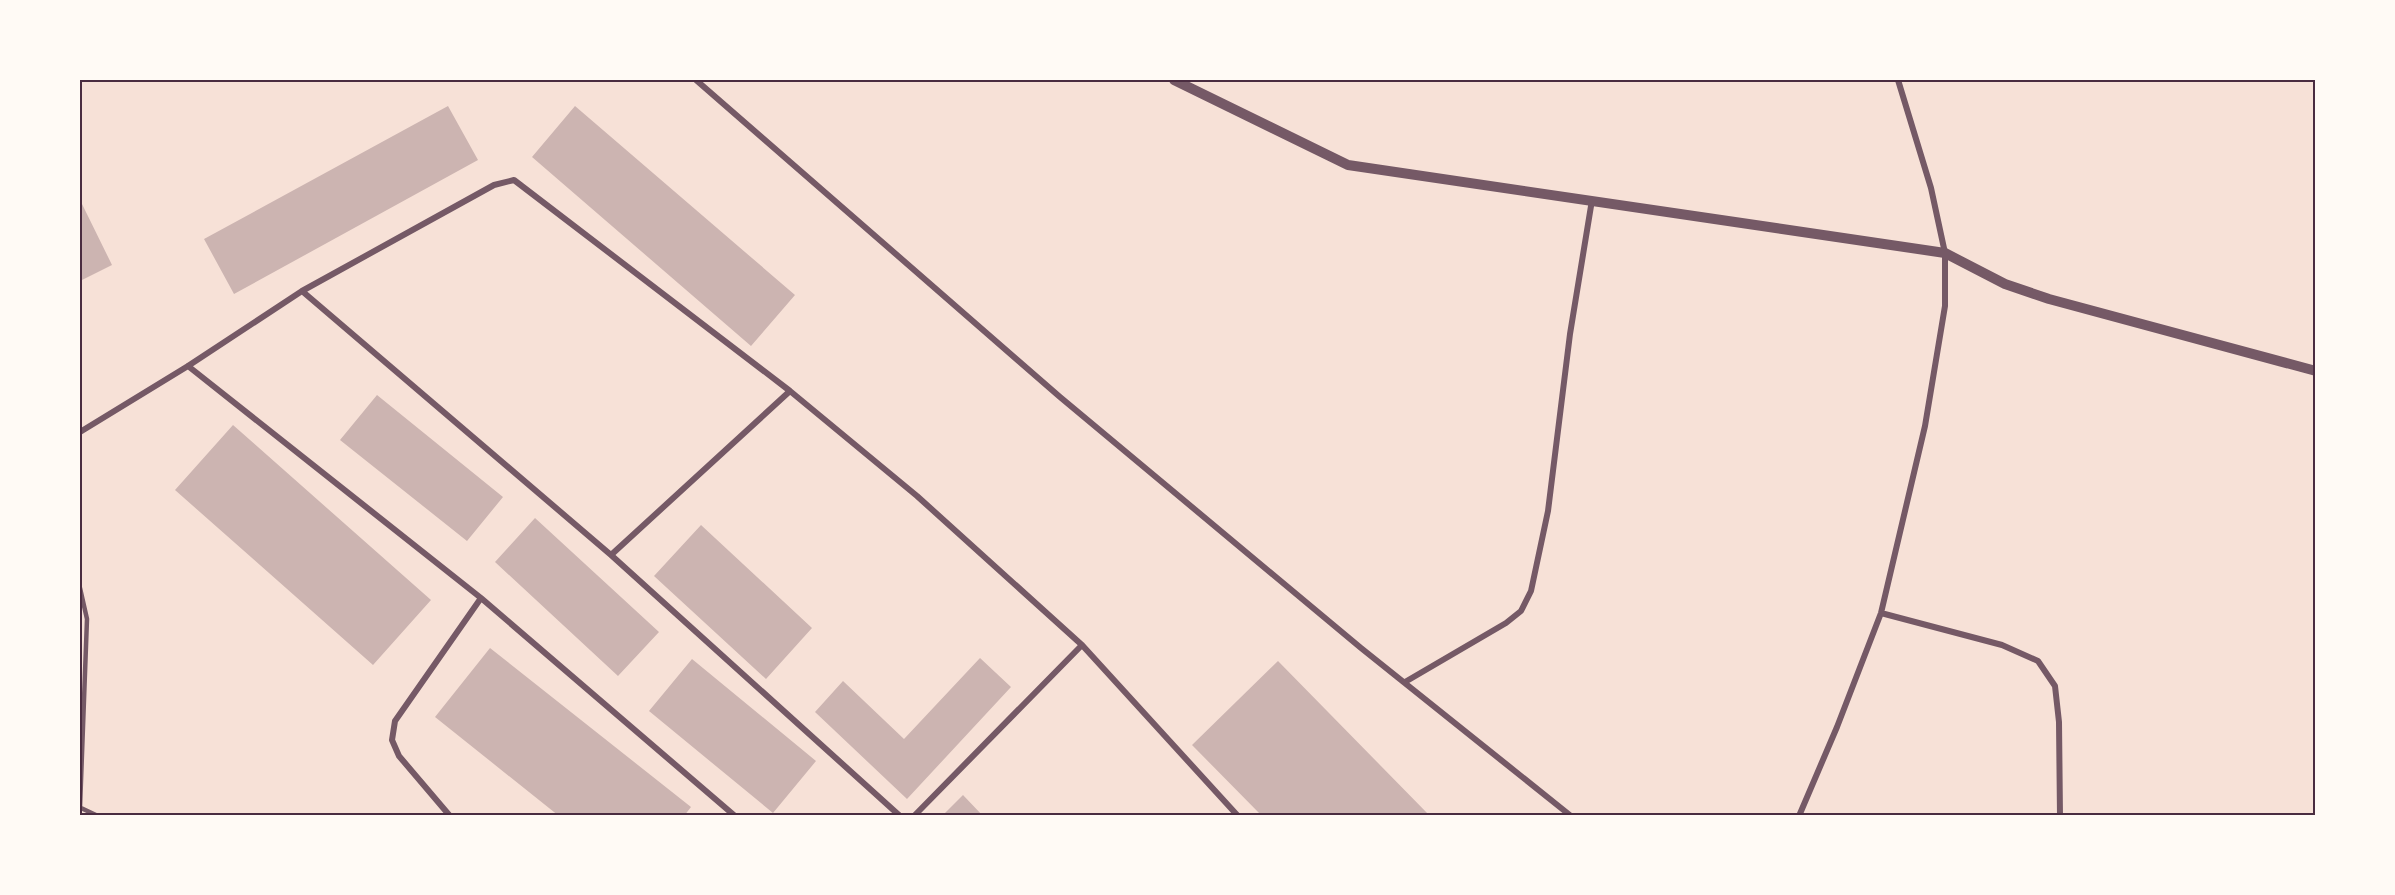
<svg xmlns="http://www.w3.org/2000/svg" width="2395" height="895" viewBox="0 0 2395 895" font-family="Literata,serif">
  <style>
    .building { fill: #ccb4b1 }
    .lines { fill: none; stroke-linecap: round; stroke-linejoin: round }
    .service { stroke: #755966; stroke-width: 4.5 }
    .minor { stroke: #755966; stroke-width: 6 }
    .tertiary { stroke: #755966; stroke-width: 10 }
    .neatline { fill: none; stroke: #4a2c40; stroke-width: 2 }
  </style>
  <rect width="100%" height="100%" fill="#f7e1d7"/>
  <path class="building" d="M448 106 478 160 234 294 204 239Z
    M575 106 795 295 751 346 532 157Z
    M82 204 112 265 80 281V205Z
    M377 395 503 497 467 541 340 440Z
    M233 425 431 600 373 665 175 490Z
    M535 518 659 632 618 676 495 562Z
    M701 525 812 628 766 679 654 576Z
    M490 648 691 807 684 816H559L435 717Z
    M980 658 1011 687 907 799 815 712 843 681 904 739Z
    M692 659 816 761 773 813 649 711Z
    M1278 661 1430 816H1262L1192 745Z
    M963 795 983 816H942Z"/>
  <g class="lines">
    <path class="service" d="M80 588 87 619 80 808
      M81 808 98 816"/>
    <path class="minor" d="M696 80 1060 397 1361 648 1571 816
      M302 291 611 555 900 816
      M188 366 481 598 735 816
      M80 432 188 366 302 291 494 185 514 180 790 391 917 496 1082 645 1238 816
      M611 555 790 391
      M1881 613 2002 645 2038 661 2055 686 2059 722 2060 816
      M1405 682 1506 623 1521 611 1531 591 1548 511 1570 334 1592 200
      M450 816 399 756 392 740 395 721 481 598
      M914 816 1082 645
      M1799 816 1837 727 1881 613 1925 426 1945 306V253L1931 188 1898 80"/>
    <path class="tertiary" d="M1174 80 1348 165 1945 253 2005 284 2049 299 2316 371"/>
  </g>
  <rect width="2395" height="895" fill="none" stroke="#fffaf5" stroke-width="162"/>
  <rect x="81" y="81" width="2233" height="733" class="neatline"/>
</svg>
